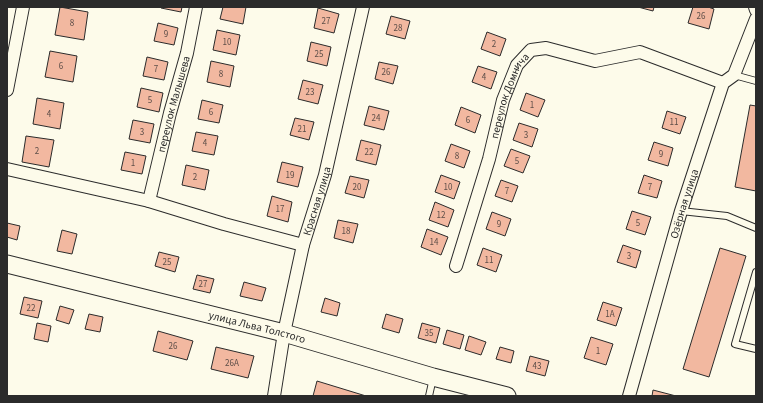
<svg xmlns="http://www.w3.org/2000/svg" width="763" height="403" viewBox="0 0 763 403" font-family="'Source Sans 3',sans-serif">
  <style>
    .building { fill: #f2b8a0; stroke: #2b2b2b }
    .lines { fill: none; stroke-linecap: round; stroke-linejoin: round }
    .lane-casing { stroke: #2b2b2b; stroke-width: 8 }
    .street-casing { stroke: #2b2b2b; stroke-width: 14 }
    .secondary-casing { stroke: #2b2b2b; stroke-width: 19 }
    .lane { stroke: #fdfbea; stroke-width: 6 }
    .street { stroke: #fdfbea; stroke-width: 12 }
    .secondary { stroke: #fdfbea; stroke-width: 17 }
    .labels { text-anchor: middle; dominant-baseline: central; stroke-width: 3; stroke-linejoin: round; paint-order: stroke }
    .number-label { font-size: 9px; fill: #5d4e48 }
    .street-label { font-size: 11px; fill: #2b2b2b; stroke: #fdfbea }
  </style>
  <rect width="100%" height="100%" fill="#fdfbea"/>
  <path class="building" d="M60 7 88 12 84 40 55 35Z
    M161 7H182L181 12 161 8Z
    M223 7H246L243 24 220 19Z
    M638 7H654L653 11Z
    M693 7H708L714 9 709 29 688 23Z
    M318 8 339 14 334 33 314 28Z
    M391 16 410 21 405 39 386 34Z
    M158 23 178 28 174 45 154 41Z
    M217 30 240 35 236 55 213 50Z
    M487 32 506 39 500 56 481 49Z
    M311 42 331 47 327 66 307 61Z
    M50 51 77 56 73 82 45 77Z
    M147 57 168 62 164 80 143 76Z
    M211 61 234 66 230 87 207 82Z
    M379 62 398 66 393 84 375 79Z
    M478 66 497 72 491 89 472 82Z
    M303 80 323 85 318 104 298 99Z
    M141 88 163 93 159 112 137 107Z
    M526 93 545 100 538 117 520 110Z
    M37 98 64 103 60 129 33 124Z
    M202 100 223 105 219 123 198 119Z
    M750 105 756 106V191L735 187Z
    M369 106 389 111 384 130 364 125Z
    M461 107 481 115 475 133 455 125Z
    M667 111 686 117 680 134 662 128Z
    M295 118 314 122 309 140 290 135Z
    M133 120 154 124 150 143 129 139Z
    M519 123 538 129 532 147 513 140Z
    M196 132 218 136 214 155 192 151Z
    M26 136 54 140 49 167 22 162Z
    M361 140 381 145 376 165 356 160Z
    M654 142 673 148 668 166 648 160Z
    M451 144 470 151 464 168 445 161Z
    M511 149 530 156 523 173 504 166Z
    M125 152 146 156 142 174 121 170Z
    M282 162 303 167 298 187 277 182Z
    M186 165 209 170 205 190 182 185Z
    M441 175 460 182 454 199 435 192Z
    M644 175 662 181 657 198 638 193Z
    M350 176 369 180 364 198 345 193Z
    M501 180 518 186 512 202 495 196Z
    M272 196 292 202 288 222 267 216Z
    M435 202 454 210 448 227 429 220Z
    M632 211 651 217 645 235 626 229Z
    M492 212 511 219 505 236 486 229Z
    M338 220 358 224 353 243 334 238Z
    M7 223 20 226 17 240 7 237Z
    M427 229 448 237 441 255 421 247Z
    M62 230 77 234 72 254 57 251Z
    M623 245 641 251 636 268 617 262Z
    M483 248 502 255 496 272 477 265Z
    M720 248 746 256 709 377 683 369Z
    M159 252 179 257 175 272 155 266Z
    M197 275 214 279 210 293 193 289Z
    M244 282 266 288 262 301 240 296Z
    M24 297 42 301 38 318 20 314Z
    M325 298 340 303 337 316 321 312Z
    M603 302 622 308 616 326 597 320Z
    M60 306 74 310 69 324 56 320Z
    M89 314 103 317 100 332 85 329Z
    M386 314 403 319 399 333 382 328Z
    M37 323 51 326 48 342 34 339Z
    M422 323 440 328 436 343 418 338Z
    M447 330 464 335 460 349 443 344Z
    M158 331 193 341 187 360 153 351Z
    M469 336 486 342 481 355 465 350Z
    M591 337 613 344 606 365 584 358Z
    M216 347 254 356 248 378 211 369Z
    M500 347 514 351 511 363 496 359Z
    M530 356 549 361 545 376 526 371Z
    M317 381 366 396H313Z
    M653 390 676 396H652Z"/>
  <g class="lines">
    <g class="lane-casing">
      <path id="lane" d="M734 75 756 81
        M681 211 727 216 756 228
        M756 272 735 344 756 349
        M429 396 433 378"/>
    </g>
    <g class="street-casing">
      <g id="street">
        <path d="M755 7 756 10"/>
        <path d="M7 90 23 7"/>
        <path d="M7 169 149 201 224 224 303 245"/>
        <path id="s1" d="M149 201 170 113 187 53 196 7"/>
        <path id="s2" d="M456 266 489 159 503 100 517 65 531 50 546 48 595 61 640 52 723 83"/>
        <path id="s3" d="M274 396 284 333 303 245 325 175 363 7"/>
        <path id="s4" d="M629 396 681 211 723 83 734 75 756 19"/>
      </g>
    </g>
    <g class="secondary-casing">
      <g id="secondary">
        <path id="s5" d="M7 264 284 333 433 377 507 396"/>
      </g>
    </g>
    <use href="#lane" class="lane"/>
    <use href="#street" class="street"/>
    <use href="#secondary" class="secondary"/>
  </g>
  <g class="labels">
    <g class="number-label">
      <text x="701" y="16">26</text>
      <text x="326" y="21">27</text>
      <text x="72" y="23">8</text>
      <text x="398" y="28">28</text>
      <text x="166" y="34">9</text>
      <text x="227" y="42">10</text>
      <text x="494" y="44">2</text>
      <text x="319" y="54">25</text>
      <text x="61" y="66">6</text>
      <text x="156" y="69">7</text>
      <text x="386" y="72">26</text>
      <text x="221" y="74">8</text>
      <text x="484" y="77">4</text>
      <text x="310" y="92">23</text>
      <text x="150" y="100">5</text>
      <text x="532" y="105">1</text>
      <text x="211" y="112">6</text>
      <text x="49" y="114">4</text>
      <text x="376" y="118">24</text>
      <text x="468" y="120">6</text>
      <text x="674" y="122">11</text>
      <text x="302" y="129">21</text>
      <text x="142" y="132">3</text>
      <text x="526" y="135">3</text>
      <text x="205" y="143">4</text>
      <text x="37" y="151">2</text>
      <text x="369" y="152">22</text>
      <text x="661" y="154">9</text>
      <text x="457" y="156">8</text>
      <text x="517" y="161">5</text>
      <text x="133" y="163">1</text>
      <text x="290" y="175">19</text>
      <text x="195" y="177">2</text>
      <text x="357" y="187">20</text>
      <text x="448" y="187">10</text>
      <text x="650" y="187">7</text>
      <text x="507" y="191">7</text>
      <text x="280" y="209">17</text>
      <text x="441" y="215">12</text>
      <text x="638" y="223">5</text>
      <text x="499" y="224">9</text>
      <text x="346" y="231">18</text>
      <text x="434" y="242">14</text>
      <text x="629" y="256">3</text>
      <text x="489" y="260">11</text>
      <text x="167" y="262">25</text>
      <text x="203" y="284">27</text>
      <text x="31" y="308">22</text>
      <text x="610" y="314">1А</text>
      <text x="429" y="333">35</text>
      <text x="173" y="346">26</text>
      <text x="598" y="351">1</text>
      <text x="232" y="363">26А</text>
      <text x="537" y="366">43</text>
    </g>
    <g class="street-label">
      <text stroke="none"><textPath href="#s2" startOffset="179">переулок Домнича</textPath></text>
      <text stroke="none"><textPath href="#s1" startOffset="100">переулок Малышева</textPath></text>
      <text stroke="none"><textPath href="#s3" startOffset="200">Красная улица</textPath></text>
      <text stroke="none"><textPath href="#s4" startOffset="200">Озёрная улица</textPath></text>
      <text stroke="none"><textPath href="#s5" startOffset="258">улица Льва Толстого</textPath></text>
    </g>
  </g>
  <rect width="763" height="403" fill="none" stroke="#2b2b2b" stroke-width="16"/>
</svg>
